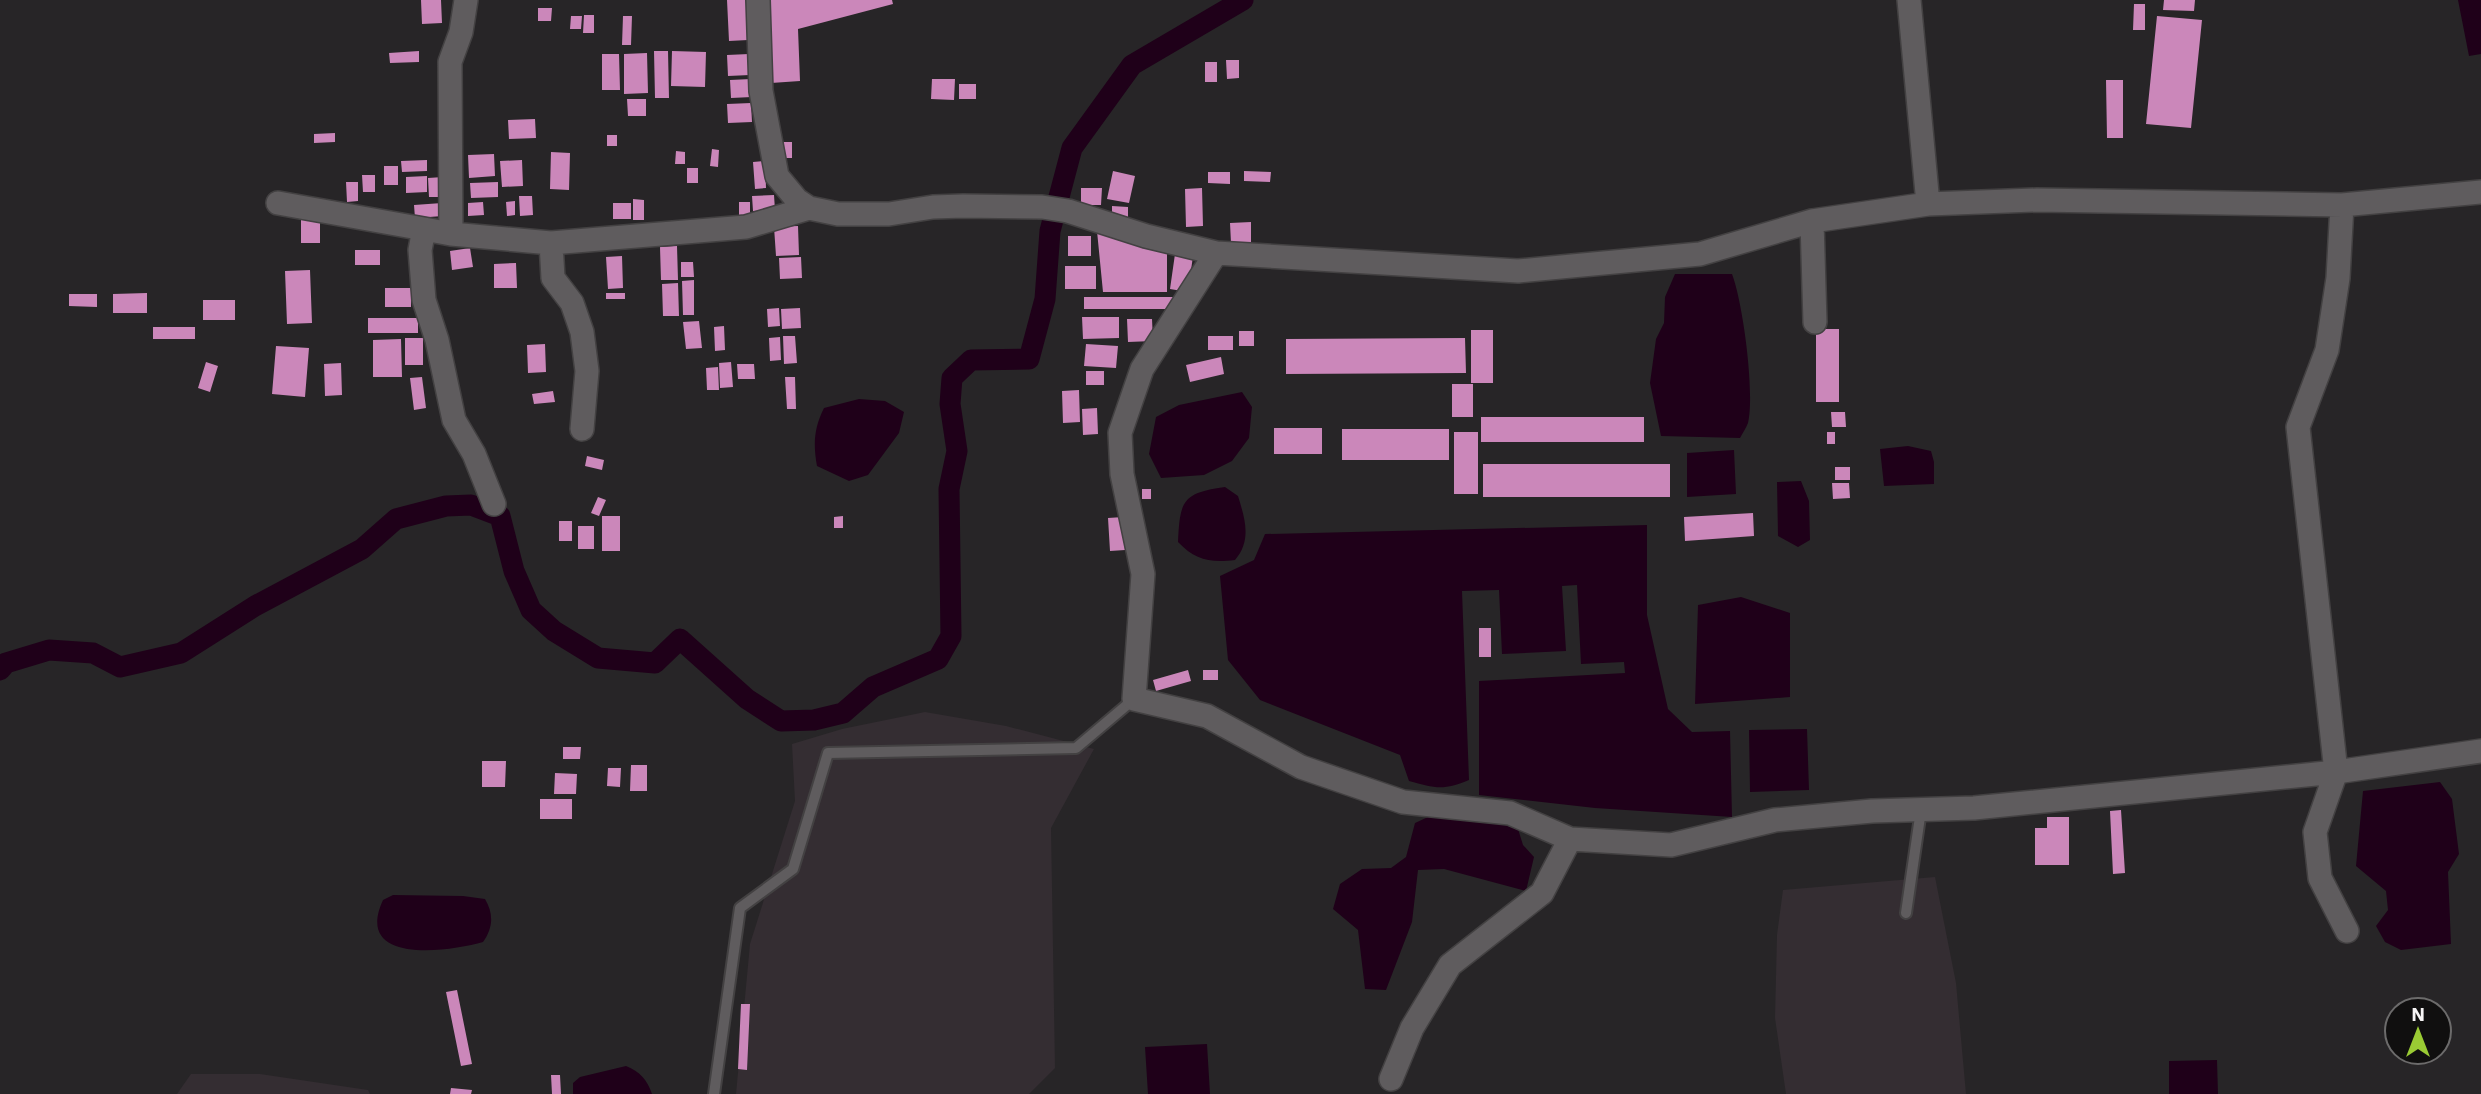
<svg xmlns="http://www.w3.org/2000/svg" width="2481" height="1094" viewBox="0 0 2481 1094" font-family="'IBM Plex Sans',sans-serif">
  <style>
    .built { fill: #342d32 }
    .water { fill: #1f0019 }
    .lines { fill: none; stroke-linecap: round; stroke-linejoin: round }
    .canal { stroke: #1f0019; stroke-width: 21 }
    .building { fill: #cb87ba }
    .lane-casing { stroke: #434142; stroke-width: 14 }
    .street-casing { stroke: #434142; stroke-width: 26 }
    .lane { stroke: #5f5c5e; stroke-width: 10 }
    .street { stroke: #5f5c5e; stroke-width: 23 }
  </style>
  <rect width="100%" height="100%" fill="#272527"/>
  <path class="built" d="M925 712 1006 726 1094 749 1051 828 1055 1068 1029 1094H736L750 944 795 801 792 744 842 729Z
    M1935 877 1956 983 1966 1094H1786L1775 1018 1777 935 1783 890Z
    M191 1074H260L368 1090 370 1094H177Z"/>
  <path class="water" d="M2458 0H2481V54L2469 56Z
    M1675 274H1732C1743 303 1755 393 1748 423 1746 428 1742 434 1740 438L1661 436 1650 383 1656 339 1664 323 1665 297Z
    M1242 392 1252 407 1249 438 1232 461 1204 475 1161 478 1149 454 1156 417 1179 405Z
    M859 399 885 401 904 412 899 433 868 475 849 481 817 466C813 444 814 428 824 408Z
    M1908 446 1931 451 1934 462V484L1884 486 1880 449Z
    M1734 450 1736 494 1687 497V453Z
    M1801 481 1809 501 1810 540 1798 547 1778 536 1777 482Z
    M1225 487 1238 496C1245 519 1252 540 1235 560 1210 563 1195 560 1178 542 1180 501 1182 493 1225 487Z
    M1647 525V615L1668 709 1692 732 1730 731 1732 817 1595 808 1479 795V681L1625 673 1624 662 1581 664 1577 585 1562 586 1566 651 1502 654 1499 590 1462 591 1469 780C1444 791 1434 788 1409 781L1400 755 1260 700 1228 660 1220 576 1254 560 1265 534Z
    M1741 597 1790 613V697L1695 704 1698 605Z
    M1807 729 1809 790 1750 792 1749 730Z
    M2440 782 2452 799 2459 854 2448 872 2451 944 2401 950 2385 942 2376 926 2388 910 2386 891 2356 866 2363 791Z
    M1428 817 1488 820 1518 829 1523 845 1534 857 1526 891 1444 869 1418 870 1412 922 1386 990 1365 989 1358 930 1333 909 1340 884 1362 869 1391 868 1406 857 1415 823Z
    M393 895 463 896 485 899C494 914 493 928 483 942 448 952 353 965 383 900Z
    M1207 1044 1210 1094H1148L1145 1047Z
    M2217 1060 2218 1094H2169V1061Z
    M626 1066C640 1072 647 1079 652 1094H573V1083L580 1077Z"/>
  <g class="lines">
    <path class="canal" d="M0 670 6 663 49 650 93 653 120 667 181 653 255 606 362 549 396 519 446 506 471 505 500 516 514 571 531 610 554 631 598 658 655 663 680 639 747 699 781 721 814 720 843 713 873 687 938 659 951 636 949 489 957 451 950 404 952 378 971 360 1029 359 1045 299 1050 231 1072 148 1132 65 1243 0"/>
  </g>
  <path class="building" d="M421 0H441L442 23 422 24Z
    M727 0H746L748 40 729 41Z
    M766 0H892L893 4 798 29 800 81 771 83Z
    M2164 0H2195L2194 11 2163 10Z
    M2134 4H2145V30H2133Z
    M538 8H552L551 21H538Z
    M584 15H594V33H583Z
    M571 16H582L581 29H570Z
    M623 16H632L631 45H622Z
    M2157 16 2202 20 2191 128 2146 124Z
    M419 51V62L390 63 389 53Z
    M654 51H668L669 98H655Z
    M672 51 706 52 705 87 671 86Z
    M647 53 648 93 624 94V54Z
    M602 54H619L620 90H602Z
    M749 54 750 75 728 76 727 55Z
    M1226 60H1239V78L1227 79Z
    M1205 62H1217V82H1205Z
    M751 79 752 97 731 98 730 80Z
    M932 79H955L954 100 931 99Z
    M2106 80H2123V138H2107Z
    M959 84H976V99H959Z
    M627 99H646V116H628Z
    M751 103 752 122 728 123 727 104Z
    M535 119 536 138 509 139 508 120Z
    M335 133V142L314 143V134Z
    M607 135H617V146H607Z
    M779 142H792V158H779Z
    M712 149 719 150 718 167 710 166Z
    M676 151 685 152V164H675Z
    M551 152 570 153 569 190 550 189Z
    M494 154 495 176 469 178 468 155Z
    M427 160V171L402 172 401 161Z
    M522 160 523 186 502 187 500 161Z
    M765 161 766 188 755 189 753 162Z
    M384 166H398V185H384Z
    M687 168H698V183H687Z
    M1113 171 1135 176 1129 203 1107 199Z
    M1244 171 1271 172 1270 182 1244 181Z
    M1208 172H1230V184L1208 183Z
    M362 175H375V192H363Z
    M427 176V192L406 193V177Z
    M443 177 444 197H429L428 178Z
    M346 182H358V201L347 202Z
    M498 182V197L471 198 470 183Z
    M1081 188H1102L1101 205H1081Z
    M1202 188 1203 226 1186 227 1185 189Z
    M774 195 775 210 753 211 752 196Z
    M519 196H532L533 215 520 216Z
    M633 199 644 200V220H633Z
    M515 201V215L507 216 506 202Z
    M483 202 484 215 468 216V203Z
    M739 202H750V220H739Z
    M442 203 443 216 415 218 414 205Z
    M613 203H631V219H613Z
    M1112 206 1128 207V219L1112 218Z
    M301 220H320V243H301Z
    M1251 222V242L1231 243 1230 223Z
    M798 226 799 255 776 256 774 227Z
    M1097 231 1167 251V292H1103Z
    M1068 236H1091V256H1068Z
    M677 246 678 280H661L660 247Z
    M470 248 473 267 452 270 450 251Z
    M355 250H380V265H355Z
    M1175 254 1193 256 1188 292 1170 289Z
    M622 256 623 288 608 289 606 257Z
    M801 257 802 278 780 279 779 258Z
    M681 262H693L694 277H681Z
    M516 263 517 288H494V264Z
    M1065 266H1096V289H1065Z
    M310 270 312 323 287 324 285 271Z
    M694 280V315H683L682 281Z
    M678 283 679 316H663L662 284Z
    M385 288H411V307H385Z
    M147 293V313H113V294Z
    M606 293H625V299H606Z
    M69 294H97V307L69 306Z
    M1084 297H1180V309H1084Z
    M203 300H235V320H203Z
    M779 308 780 326 768 327 767 309Z
    M800 308 801 328 782 329 781 309Z
    M1082 317H1119V338L1083 339Z
    M368 318H418V333H368Z
    M1127 319H1152L1153 341 1128 342Z
    M699 321 702 348 686 349 683 322Z
    M724 326 725 350 715 351 714 327Z
    M153 327H195V339H153Z
    M1816 329H1839V402H1816Z
    M1471 330H1493V383H1471Z
    M1239 331H1254V346H1239Z
    M783 336H795L797 363 784 364Z
    M1208 336H1233V350H1208Z
    M780 337 781 360 770 361 769 338Z
    M405 338H423V365H405Z
    M1465 338 1466 373 1286 374V339Z
    M401 339 402 377H373V340Z
    M545 344 546 372 528 373 527 345Z
    M1086 344 1118 346 1116 368 1084 366Z
    M276 346 309 348 305 397 272 394Z
    M1221 357 1224 374 1190 382 1186 365Z
    M206 362 218 366 210 392 198 388Z
    M731 362 733 387 720 388 719 363Z
    M341 363 342 395 325 396 324 364Z
    M737 364H754L755 379H738Z
    M718 367 719 390H707L706 368Z
    M1086 371H1104V385H1086Z
    M422 377 426 408 414 410 410 378Z
    M785 377H795L796 409H787Z
    M1452 384H1473V417H1452Z
    M1079 390 1080 422 1063 423 1062 391Z
    M553 391 555 402 534 404 532 394Z
    M1097 408 1098 434 1083 435 1082 409Z
    M1831 412H1845L1846 427H1832Z
    M1481 417H1644V442H1481Z
    M1274 428H1322V454H1274Z
    M1342 429H1449V460H1342Z
    M1454 432H1478V494H1454Z
    M1827 432H1835V444H1827Z
    M587 456 604 460 602 470 585 466Z
    M1483 464H1670V497H1483Z
    M1835 467H1850V480H1835Z
    M1832 483H1849L1850 498 1833 499Z
    M1142 489H1151V499H1142Z
    M598 497 606 500 599 516 591 513Z
    M1753 513 1754 536 1685 541 1684 517Z
    M602 516H620V551H602Z
    M843 516V528H834V517Z
    M1123 517 1125 550 1110 551 1108 518Z
    M559 521H572V541H559Z
    M578 526H594V549H578Z
    M1479 628H1491V657H1479Z
    M1188 670 1191 681 1156 691 1153 680Z
    M1203 670H1218V680H1203Z
    M563 747H581L580 759H563Z
    M482 761H506L505 787H482Z
    M631 765H647V791H630Z
    M608 768H621L620 787 607 786Z
    M555 773 577 774 576 794H554Z
    M540 799H572V819H540Z
    M2121 810 2125 873 2113 874 2110 811Z
    M2047 817H2069V865H2035V828H2047Z
    M457 990 472 1064 461 1066 446 992Z
    M741 1004H750L747 1070 738 1069Z
    M551 1075H560L561 1094H552Z
    M451 1088 472 1090 471 1094H450Z"/>
  <g class="lines">
    <g class="lane-casing">
      <path id="lane" d="M1906 913 1921 810
        M714 1094 740 908 793 869 828 753 1076 748 1134 699"/>
    </g>
    <g class="street-casing">
      <path id="street" d="M466 0 461 32 450 62 451 234 424 229 420 250 424 300 437 340 454 420 474 454 494 504
        M758 0 761 91 777 176 797 200 809 208 838 214H889L933 207 963 206 1042 207 1068 211 1146 236 1216 253 1518 271 1700 254 1812 221 1928 204 1909 0
        M278 203 424 229
        M1928 204 2037 200 2342 205 2481 192
        M2342 205 2338 278 2327 350 2298 427 2336 772 2315 832 2320 878 2347 931
        M1812 221 1815 322
        M451 234 551 243 746 227 809 208
        M551 243 553 278 572 303 582 332 587 371 582 429
        M1216 253 1142 369 1120 433 1122 474 1143 574 1134 699 1207 716 1301 767 1403 802 1510 813 1570 839 1542 893 1450 965 1412 1028 1391 1079
        M1570 839 1671 845 1775 820 1872 811 1974 808 2336 772 2481 751"/>
    </g>
    <use href="#lane" class="lane"/>
    <use href="#street" class="street"/>
  </g>
  <g transform="translate(2418 1031)"><circle r="33" fill="#100f0f" stroke="#6c6b6b" stroke-width="2"/>
  <path d="M0-5L12 26L0 18L-12 26Z" fill="#9acb34"/>
  <text y="-10" font-size="19" font-weight="bold" text-anchor="middle" fill="#f6f4f5">N</text>
  </g>
</svg>
